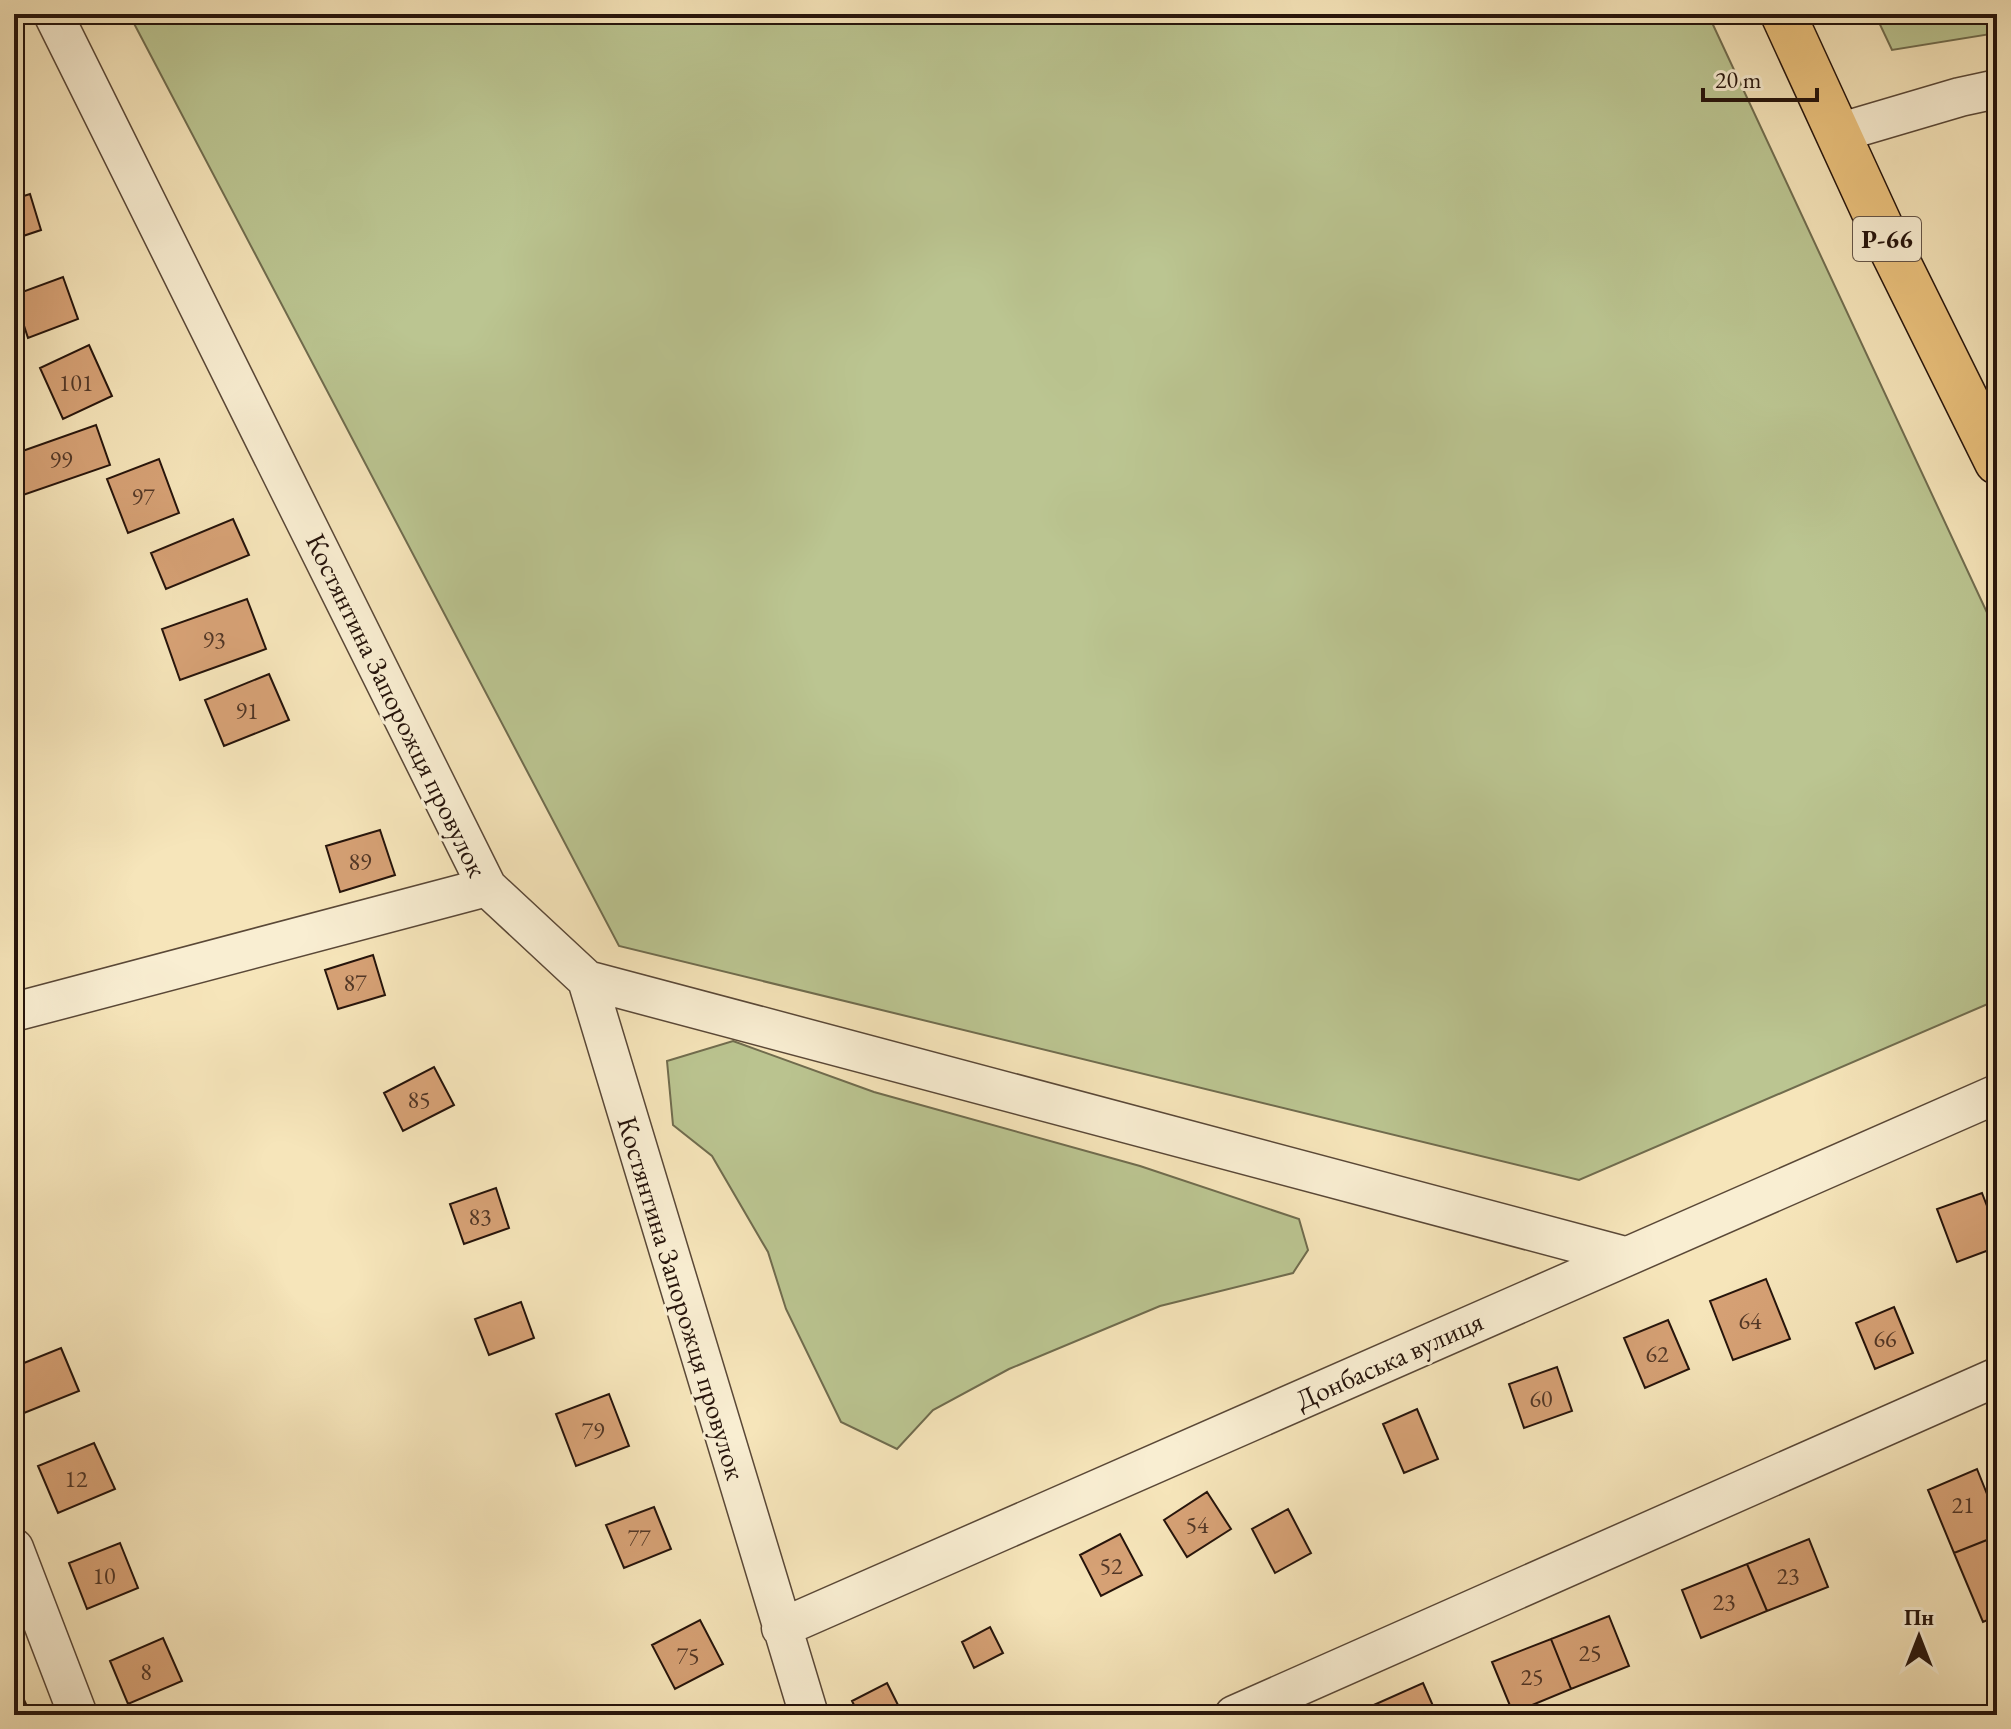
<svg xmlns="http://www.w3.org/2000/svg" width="2011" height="1729" viewBox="0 0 2011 1729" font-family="'EB Garamond',serif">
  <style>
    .green { fill: #bbc591; stroke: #706c4e; stroke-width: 2 }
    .building { fill: #d6a175; stroke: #26140b; stroke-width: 2 }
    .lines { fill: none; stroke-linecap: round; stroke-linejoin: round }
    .minor-casing { stroke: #5a4837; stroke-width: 41 }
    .major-casing { stroke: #26140b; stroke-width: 47 }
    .minor { stroke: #f9eed2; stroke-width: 38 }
    .major { stroke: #ebc27d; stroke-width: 44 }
    .labels { text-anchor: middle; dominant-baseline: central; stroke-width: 6; stroke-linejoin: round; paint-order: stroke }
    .number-label { font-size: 24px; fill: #523726 }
    .shield { fill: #f9eed2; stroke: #655547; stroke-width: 2 }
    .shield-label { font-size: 26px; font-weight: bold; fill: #26140b }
    .street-label { font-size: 28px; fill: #26140b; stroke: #f9eed2 }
  </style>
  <rect width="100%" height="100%" fill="#f6e5ba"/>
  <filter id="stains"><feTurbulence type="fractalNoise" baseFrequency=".0025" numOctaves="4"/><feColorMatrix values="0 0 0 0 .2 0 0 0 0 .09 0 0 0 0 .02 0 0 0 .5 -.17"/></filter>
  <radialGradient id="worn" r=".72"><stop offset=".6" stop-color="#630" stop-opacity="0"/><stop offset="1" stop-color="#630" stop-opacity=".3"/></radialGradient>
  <path class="green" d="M129 14H1708L1997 634V1000L1579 1180 619 946Z
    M1875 14H1997V33L1892 50Z
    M733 1041 874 1092 1140 1166 1299 1219 1308 1250 1293 1273 1160 1306 1009 1369 933 1410 897 1449 841 1422 786 1309 768 1252 712 1156 673 1125 667 1061Z"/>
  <path class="building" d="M30 194 41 230 14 239V199Z
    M63 277 78 319 28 338 14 295Z
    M89 345 112 396 63 419 40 368Z
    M96 425 110 465 23 495 14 468V454Z
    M159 459 179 513 128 533 107 479Z
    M233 519 249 555 166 589 151 553Z
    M247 599 266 649 180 680 162 629Z
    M269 674 289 720 224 746 205 700Z
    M380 830 395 875 340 892 326 846Z
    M373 955 385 995 338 1009 325 970Z
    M434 1067 454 1105 403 1131 384 1093Z
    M496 1188 509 1228 464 1244 450 1204Z
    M1982 1193 1997 1232V1247L1957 1262 1937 1209Z
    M1766 1279 1790 1339 1733 1360 1710 1301Z
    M521 1302 534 1338 489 1355 475 1319Z
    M1894 1307 1913 1353 1875 1369 1856 1323Z
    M1668 1320 1689 1369 1645 1388 1624 1338Z
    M61 1348 79 1391 14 1417V1367Z
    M1557 1367 1572 1411 1524 1428 1509 1384Z
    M609 1394 629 1446 576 1466 556 1414Z
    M1417 1409 1438 1459 1404 1473 1383 1424Z
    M94 1443 115 1489 58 1513 38 1466Z
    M1977 1469 1997 1519V1536L1954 1553 1928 1490Z
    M1207 1492 1231 1529 1187 1557 1164 1520Z
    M654 1507 671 1549 624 1568 606 1525Z
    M1288 1509 1311 1553 1275 1573 1252 1529Z
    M1120 1534 1142 1575 1101 1596 1080 1555Z
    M1997 1536V1616L1983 1622 1954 1553Z
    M1809 1539 1828 1587 1767 1611 1747 1564Z
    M120 1543 138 1588 87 1609 69 1563Z
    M1747 1564 1767 1611 1701 1638 1682 1590Z
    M1609 1616 1629 1666 1571 1689 1551 1639Z
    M700 1620 723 1664 675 1689 652 1645Z
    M990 1627 1003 1653 974 1668 962 1642Z
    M163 1638 182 1681 128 1704 110 1661Z
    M1551 1639 1571 1689 1513 1713 1492 1662Z
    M887 1683 903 1715H859L852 1701Z
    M1423 1683 1437 1715H1360L1358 1712Z
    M19 1689 31 1715H14V1692Z"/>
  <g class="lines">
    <g class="minor-casing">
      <path id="minor" d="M53 14 487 887 587 980 809 1715
        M1838 133 1960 97 1997 89
        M587 980 1625 1256
        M14 1012 487 887
        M14 1548 78 1715
        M781 1628 1997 1094
        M1234 1715 1997 1377"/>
    </g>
    <g class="major-casing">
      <path id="major" d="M1783 14 1885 236 1997 462"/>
    </g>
    <use href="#minor" class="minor"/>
    <use href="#major" class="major"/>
  </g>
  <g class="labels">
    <g class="number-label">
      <text x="76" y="382">101</text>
      <text x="61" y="459">99</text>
      <text x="143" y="496">97</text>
      <text x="214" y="639">93</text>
      <text x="247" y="710">91</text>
      <text x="360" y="861">89</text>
      <text x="355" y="982">87</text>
      <text x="419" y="1099">85</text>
      <text x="480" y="1216">83</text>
      <text x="1750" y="1320">64</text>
      <text x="1885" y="1338">66</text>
      <text x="1657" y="1353">62</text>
      <text x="1541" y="1398">60</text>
      <text x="593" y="1430">79</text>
      <text x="76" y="1478">12</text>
      <text x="1963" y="1504">21</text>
      <text x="1197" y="1524">54</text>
      <text x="639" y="1537">77</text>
      <text x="1111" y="1565">52</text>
      <text x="104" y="1575">10</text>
      <text x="1788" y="1575">23</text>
      <text x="1724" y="1601">23</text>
      <text x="1590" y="1652">25</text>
      <text x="688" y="1655">75</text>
      <text x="146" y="1671">8</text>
      <text x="1532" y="1676">25</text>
    </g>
    <rect class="shield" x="1853" y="217" width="68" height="44" rx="6"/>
    <g class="shield-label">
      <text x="1887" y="239">Р-66</text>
    </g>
    <g class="street-label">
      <text transform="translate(397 705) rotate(64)">Костянтина Запорожця провулок</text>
      <text transform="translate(682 1298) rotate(73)">Костянтина Запорожця провулок</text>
      <text transform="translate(1389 1360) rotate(-24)">Донбаська вулиця</text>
    </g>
  </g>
  <rect width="2011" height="1729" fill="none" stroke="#f6e5ba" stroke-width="48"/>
  <rect x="16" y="16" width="1979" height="1697" fill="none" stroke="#26140b" stroke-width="4"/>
  <rect x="24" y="24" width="1963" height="1681" fill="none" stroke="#26140b" stroke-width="2"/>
  <g transform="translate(1919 1637)" stroke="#f9eed2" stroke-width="6" paint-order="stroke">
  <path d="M0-6L14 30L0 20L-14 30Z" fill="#26140b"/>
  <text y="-12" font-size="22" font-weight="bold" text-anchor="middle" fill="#26140b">Пн</text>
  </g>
  <path d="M1703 88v12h114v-12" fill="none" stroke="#26140b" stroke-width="4"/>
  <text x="1715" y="88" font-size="24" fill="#26140b" stroke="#f9eed2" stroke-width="6" paint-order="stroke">20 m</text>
  <rect width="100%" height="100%" filter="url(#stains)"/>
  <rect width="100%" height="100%" fill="url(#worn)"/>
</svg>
